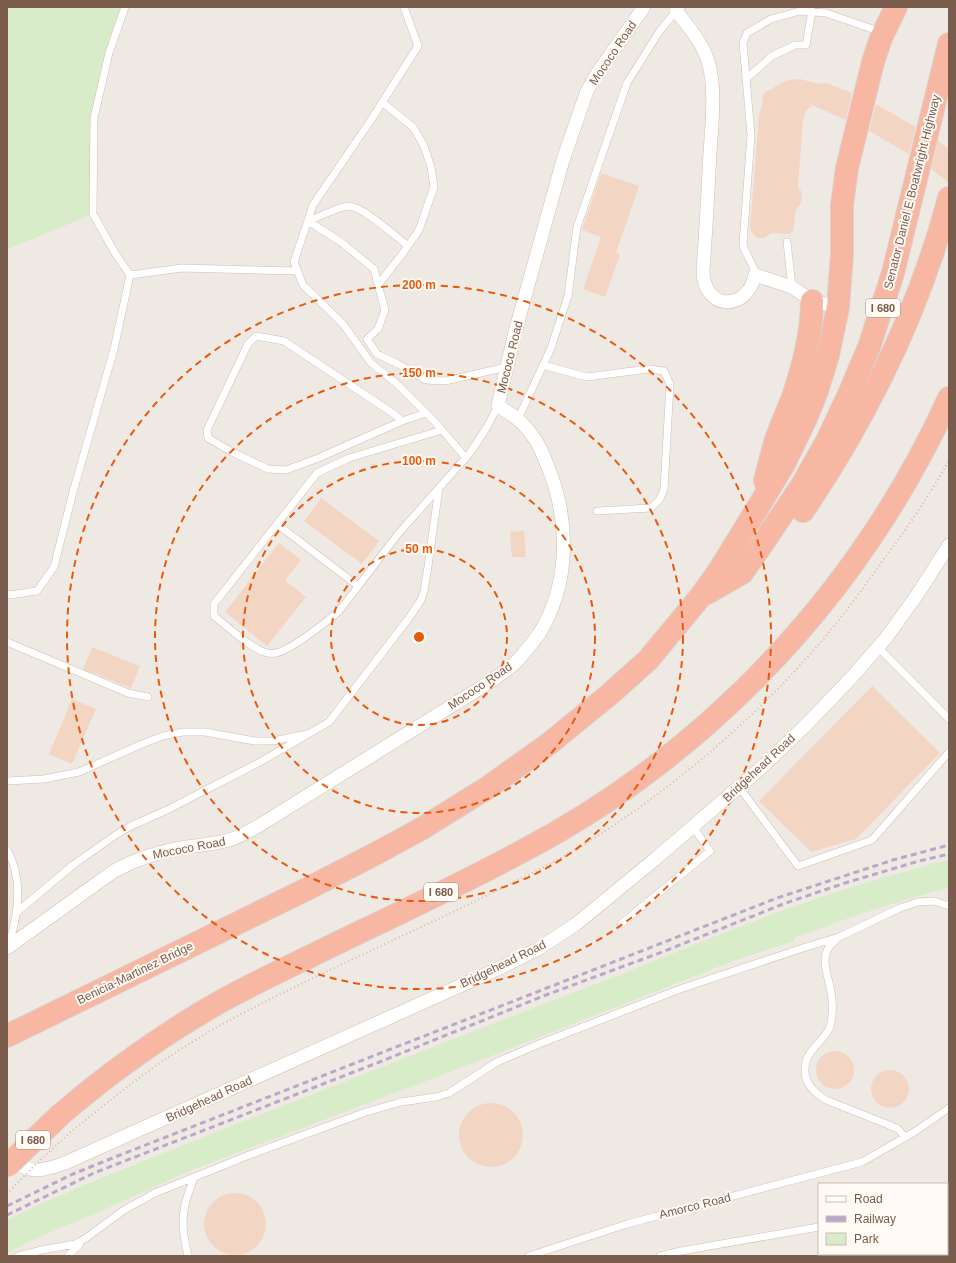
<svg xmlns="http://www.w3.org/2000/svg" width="956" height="1263" viewBox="0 0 956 1263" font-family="Helvetica,sans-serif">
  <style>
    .industrial { fill: #efe9e4; fill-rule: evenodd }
    .green { fill: #d8ecc9 }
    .building { fill: #f3d5c3 }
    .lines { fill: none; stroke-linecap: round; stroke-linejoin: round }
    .lane-casing { stroke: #d1beb0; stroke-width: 8 }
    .street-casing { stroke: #d1beb0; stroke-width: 14 }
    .highway-casing { stroke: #dad1cd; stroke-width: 24 }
    .path { stroke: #d9b8a5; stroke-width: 2; stroke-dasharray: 1 3; stroke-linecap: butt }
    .lane { stroke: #fff; stroke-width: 7 }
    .street { stroke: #fff; stroke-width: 13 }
    .highway { stroke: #f7b7a3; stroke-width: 22 }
    .rail { stroke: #b9a8c9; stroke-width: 3; stroke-dasharray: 6 4; stroke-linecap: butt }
    .highway-bridge-casing { stroke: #dad1cd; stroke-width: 24; stroke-linecap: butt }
    .path-bridge { stroke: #d9b8a5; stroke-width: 2; stroke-dasharray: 1 3; stroke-linecap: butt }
    .highway-bridge { stroke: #f7b7a3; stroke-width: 22 }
    .ring { fill: none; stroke: #e8590c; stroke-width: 2; stroke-dasharray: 7 5 }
    .labels { text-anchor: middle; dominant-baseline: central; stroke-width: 4; stroke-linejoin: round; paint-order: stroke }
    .shield { fill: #fffaf3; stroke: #a28b7f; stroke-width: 1 }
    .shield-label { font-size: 11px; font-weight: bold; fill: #7a5c4d }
    .street-label { font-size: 12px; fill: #7a5c4d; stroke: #fffaf3 }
    .centre { fill: #e8590c; stroke: #fffaf3; stroke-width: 2 }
    .ring-label { font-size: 12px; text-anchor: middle; font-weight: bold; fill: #e8590c; stroke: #fffaf3; stroke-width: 4; stroke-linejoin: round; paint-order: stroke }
  </style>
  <rect width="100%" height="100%" fill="#fdf6ec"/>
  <path class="industrial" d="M125 7H949V1256H7V250L93 214 94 118ZM819 1184H947V1254H819Z"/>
  <path class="green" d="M7 7H125L94 118 93 214 7 250Z
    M949 860V888C896 901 845 919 794 938V941L736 960 471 1064 187 1172 108 1208 37 1238 7 1253V1220L45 1202 113 1173C280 1107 447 1041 614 977 663 958 711 937 760 919 822 895 885 876 949 860Z"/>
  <path class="building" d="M800 79 819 84 827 83 852 93 846 120 812 105 806 111 803 120 798 186 801 191 802 198 800 205 796 209 793 232 789 234 771 233 764 238H757L753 234 750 228 759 116 763 101 762 97 765 92 770 90 781 83 789 80Z
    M876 104 916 127 909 154 869 131Z
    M938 141 949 149V183L931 169Z
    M601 173 639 186 616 253 620 255 605 297 583 289 601 237 582 230Z
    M321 498 379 541 362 564 304 521Z
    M524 531 526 557H512L510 532Z
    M279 543 301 560 285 580 306 597 267 646 225 612Z
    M92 647 140 666 131 688 83 669Z
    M872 686 940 753 856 839 811 852 759 801Z
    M72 699 96 709 72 764 49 754Z
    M816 1070a19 19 0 1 1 38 0a19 19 0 1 1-38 0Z
    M871 1089a19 19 0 1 1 38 0a19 19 0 1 1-38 0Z
    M459 1135a32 32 0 1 1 64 0a32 32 0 1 1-64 0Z
    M204 1224a31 31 0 1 1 62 0a31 31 0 1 1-62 0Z"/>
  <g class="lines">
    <g class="lane-casing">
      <path id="lane" d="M404 7 418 46 371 120 313 205 294 262 303 285 343 324 371 363 396 383 435 422 466 458
        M747 78 772 56 795 45H806L812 11
        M308 221 341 242 374 269 385 310 378 329 367 339 377 354 398 364 426 380 445 381 507 367
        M308 221C316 218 341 206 349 206 365 208 395 236 408 246
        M787 242 792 287
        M130 275 182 268 297 271
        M755 275C754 263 745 255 743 244L751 135 743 43 747 33 771 19 800 11 826 13 881 32
        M378 285 403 253 419 230 434 187 431 167 424 146 413 127 382 102
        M543 365 587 377 648 369 664 371 670 384 664 489 660 499 651 508 597 511
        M518 419 551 348 568 296 577 227 627 83 659 32 676 11
        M402 421 316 459 286 470 268 469 232 452 208 438 207 430 248 344 256 336 284 341 394 414 402 421 426 413
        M442 430 349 458 317 473 214 604V616C227 626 249 647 264 652 267 653 273 654 276 653 291 650 328 621 340 610L398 534 470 453 487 427 498 406
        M277 524 358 586
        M7 594 10 595 37 591 54 567 73 492 114 349 130 275 115 253 93 214 94 118 109 53 125 7
        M7 642 128 693 148 697
        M878 647 949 719
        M7 781 44 779 79 772 142 744 163 736 183 732H205L255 741H273L307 734
        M739 787 798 866 872 840 949 752
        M7 850C24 879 18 915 9 944
        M17 912 73 865 117 834 131 826 167 810 260 762 329 722 409 618 421 600 424 591 428 566 439 488
        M621 924 710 851 693 827
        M837 939C835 941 831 944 829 947 820 960 829 978 831 992 832 998 833 1006 832 1013 832 1019 831 1026 828 1031 820 1044 805 1052 805 1069 804 1084 815 1093 826 1100L889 1125 898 1129 905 1137
        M947 1215H949
        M18 1256 42 1250 75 1244 86 1238 124 1210 155 1193 249 1155 366 1112 401 1102 436 1097 449 1093 497 1062 539 1044 680 989 806 947 839 937 900 908 918 902 934 901 949 906
        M68 1256 80 1244
        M188 1256C184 1239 181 1222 185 1205 187 1196 191 1187 194 1177
        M529 1256 627 1224 862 1162 916 1131 949 1108
        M660 1256 681 1251 819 1227
        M929 1256V1254"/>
    </g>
    <g class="street-casing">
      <path id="street" d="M678 7 676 11C688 26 702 42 708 61 716 86 712 126 710 152 708 191 706 231 703 270 703 311 747 312 755 275L792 287 812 301 838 307
        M7 948 114 871C138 858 160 851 187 847 201 845 215 844 229 840 240 837 250 831 260 825L482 687C492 680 504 673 514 664 521 657 533 642 539 634 570 584 570 521 548 467 543 454 538 441 528 430 520 419 509 413 498 406L515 332 563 160 587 91 598 72 644 7
        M8 1156C28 1175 40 1172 65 1163L502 967 538 949 576 924 654 860 761 768 806 725 852 677 886 638 917 595 949 545"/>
    </g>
    <g class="highway-casing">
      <path id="highway" d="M765 481C769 466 772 451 777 437 782 423 788 410 793 397 803 367 812 332 812 301
        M803 511C868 415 919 311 949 198
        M707 593 742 573 759 549 802 485 827 441 849 394 869 347 893 273 949 44
        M7 1036 307 889 375 854 421 829 487 788 550 743 610 694 648 660 701 596 720 569 763 499 784 464 807 416 817 391 828 355 838 307 842 254V205L847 168 873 62 881 38 896 7
        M60 1115C109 1073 162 1035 218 1003 250 985 284 969 317 953 384 920 452 889 517 854 708 755 860 593 949 398"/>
    </g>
    <path class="path" d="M73 1130C93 1114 114 1097 135 1081 169 1055 207 1032 245 1012 326 970 411 933 494 892 525 876 559 861 588 842 677 786 763 712 830 631 849 608 866 584 884 559 907 528 930 495 949 460"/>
    <use href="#lane" class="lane"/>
    <use href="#street" class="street"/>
    <use href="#highway" class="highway"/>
    <path class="rail" d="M7 1206 73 1174 115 1157 777 898 893 860 949 845
      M7 1215 94 1173 382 1061 546 995 662 952 786 903 845 883 919 861 949 854"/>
    <g class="highway-bridge-casing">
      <path id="highway-bridge" d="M7 1166 60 1115"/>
    </g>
    <path class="path-bridge" d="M7 1194 35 1165 73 1130"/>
    <use href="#highway-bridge" class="highway-bridge"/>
  </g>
  <g class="ring">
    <circle cx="419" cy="637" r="88"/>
    <circle cx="419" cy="637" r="176"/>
    <circle cx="419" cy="637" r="264"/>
    <circle cx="419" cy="637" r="352"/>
  </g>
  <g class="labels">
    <g class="shield">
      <rect x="866" y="299" width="34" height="18" rx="3"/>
      <rect x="424" y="883" width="34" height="18" rx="3"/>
      <rect x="16" y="1131" width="34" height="18" rx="3"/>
    </g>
    <g class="shield-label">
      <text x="883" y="308">I 680</text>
      <text x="441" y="892">I 680</text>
      <text x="33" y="1140">I 680</text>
    </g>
    <g class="street-label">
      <text transform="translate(613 53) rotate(-56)">Mococo Road</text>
      <text transform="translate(912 192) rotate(-76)">Senator Daniel E Boatwright Highway</text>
      <text transform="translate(510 357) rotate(-76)">Mococo Road</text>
      <text transform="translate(480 686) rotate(-34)">Mococo Road</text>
      <text transform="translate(759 768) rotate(-43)">Bridgehead Road</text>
      <text transform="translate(189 848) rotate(-11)">Mococo Road</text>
      <text transform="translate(503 964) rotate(-26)">Bridgehead Road</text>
      <text transform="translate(135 973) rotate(-26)">Benicia-Martinez Bridge</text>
      <text transform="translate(209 1099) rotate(-25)">Bridgehead Road</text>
      <text transform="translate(695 1206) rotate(-14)">Amorco Road</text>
    </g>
  </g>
  <circle cx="419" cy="637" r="6" class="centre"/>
  <g class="ring-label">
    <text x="419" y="289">200 m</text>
    <text x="419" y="377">150 m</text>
    <text x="419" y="465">100 m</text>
    <text x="419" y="553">50 m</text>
  </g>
  <rect width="956" height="1263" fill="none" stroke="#7a5c4d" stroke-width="16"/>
  <rect x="818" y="1183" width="130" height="72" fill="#fffaf3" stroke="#cabbb1"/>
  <rect x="826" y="1196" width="20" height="6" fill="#ffffff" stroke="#cabbb1"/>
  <text x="854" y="1203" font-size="12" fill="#7a5c4d">Road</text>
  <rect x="826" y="1216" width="20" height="6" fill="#b9a8c9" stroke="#cabbb1"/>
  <text x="854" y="1223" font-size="12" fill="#7a5c4d">Railway</text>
  <rect x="826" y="1233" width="20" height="12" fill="#d8ecc9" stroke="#cabbb1"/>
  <text x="854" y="1243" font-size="12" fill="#7a5c4d">Park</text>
</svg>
